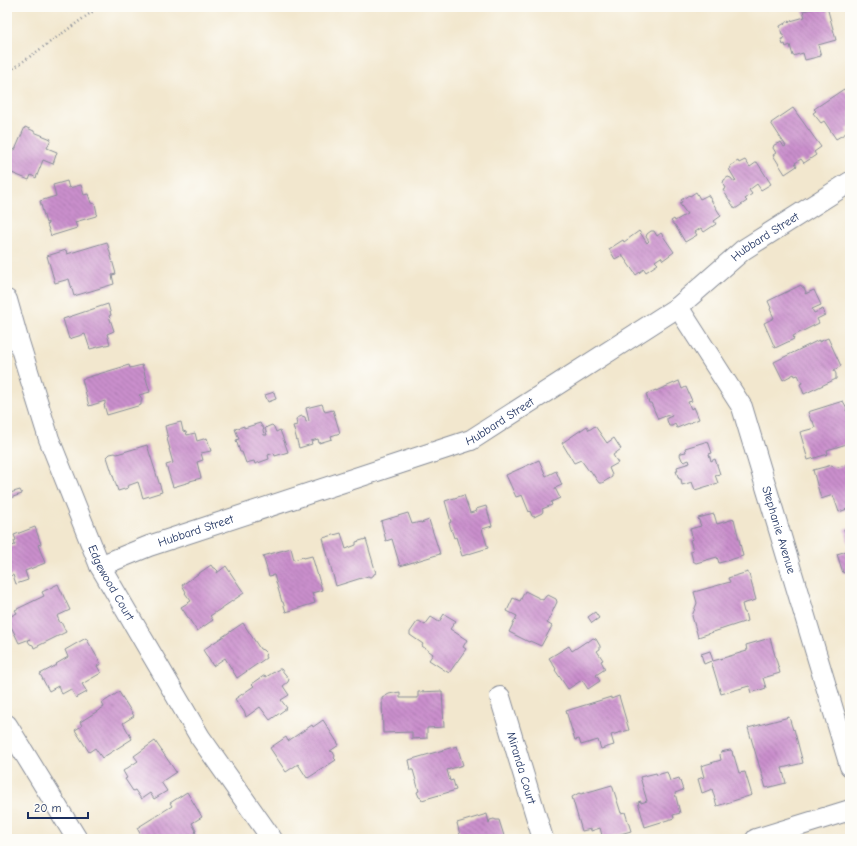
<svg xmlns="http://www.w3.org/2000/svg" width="857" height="846" viewBox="0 0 857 846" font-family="'Comic Neue',sans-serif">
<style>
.building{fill:url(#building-back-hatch)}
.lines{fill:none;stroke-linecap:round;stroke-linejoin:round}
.minor-casing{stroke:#868b96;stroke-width:22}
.path{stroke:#868b96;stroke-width:2.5;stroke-dasharray:1 3;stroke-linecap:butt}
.minor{stroke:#fff;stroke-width:20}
.labels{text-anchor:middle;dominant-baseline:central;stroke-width:3;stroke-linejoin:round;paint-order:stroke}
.street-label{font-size:12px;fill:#1b2f5e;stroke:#fdfcf7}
</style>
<defs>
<pattern id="building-back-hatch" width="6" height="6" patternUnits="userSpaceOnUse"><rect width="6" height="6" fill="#ca8fcc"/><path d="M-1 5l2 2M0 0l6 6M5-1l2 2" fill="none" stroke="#a375a9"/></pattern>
</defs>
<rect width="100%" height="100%" fill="#fdfcf7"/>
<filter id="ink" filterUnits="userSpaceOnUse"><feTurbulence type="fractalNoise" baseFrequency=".025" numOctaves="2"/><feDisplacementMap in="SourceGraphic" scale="8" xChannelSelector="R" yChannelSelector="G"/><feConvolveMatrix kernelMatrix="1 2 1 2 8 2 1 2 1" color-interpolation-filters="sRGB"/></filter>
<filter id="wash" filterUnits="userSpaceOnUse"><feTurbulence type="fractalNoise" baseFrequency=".012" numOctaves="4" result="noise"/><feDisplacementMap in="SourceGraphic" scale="16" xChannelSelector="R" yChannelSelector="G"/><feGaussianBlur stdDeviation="0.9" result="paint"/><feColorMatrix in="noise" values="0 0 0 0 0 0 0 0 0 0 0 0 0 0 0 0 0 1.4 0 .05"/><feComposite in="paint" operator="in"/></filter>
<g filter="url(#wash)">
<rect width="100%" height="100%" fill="#f2e7ce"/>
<g id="blocks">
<g class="building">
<path d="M820,7H827L836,40L818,45L821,56L805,60L803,53L793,56L790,45L786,47L785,44L783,45L781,39H784L783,35H782L780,26L787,22L805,17L803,11Z"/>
<path d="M844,89L849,96L850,95V126L846,129L848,132L836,139L824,121L821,123L813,113L816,111L814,109Z"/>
<path d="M793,108L821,147L814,152L816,155L804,163L801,159L795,163L797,166L785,174L773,155L776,153L773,148L774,145L781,142L784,147L786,146L771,123Z"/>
<path d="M25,127L34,131V132L51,139L47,148L57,152L53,164L43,160L36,178L31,175L29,180L7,171V152L9,148L15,150Z"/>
<path d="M745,160L750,167L757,162L771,184L761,190L757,184L749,190L752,194L745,199L747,201L735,209L723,190L726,188L723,183L724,180L728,177L731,178L734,182L736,181L729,169L731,168L730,166L738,161L739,163Z"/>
<path d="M67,181L69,188L81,185L84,195L88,194L91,203L95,204L97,213L96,216L75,222L77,228L51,236L47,224H48V222L46,223L40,201L56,196L53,185Z"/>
<path d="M696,192L700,199L708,195L721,216L714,221L716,224L704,232L701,228L695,232L697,235L685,242L675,225H674L671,221L674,219L675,221L687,214L679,203L682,202L681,200L689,195L690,196Z"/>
<path d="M639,231L647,243L649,241L646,237L647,234L651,231H654L657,236L661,233L674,252L663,260L661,257L655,261L658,264L646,272L644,269L636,275L622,255L615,259L609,249L623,240L624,242Z"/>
<path d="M107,242L116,274L112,275L114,284L74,296L69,279L55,283L47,256L66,250L67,254Z"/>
<path d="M801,285L802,287L804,288L806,292L805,294L814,290L821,305L812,309L814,313L823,309L825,315L817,319L819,323L793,336L794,339L775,348L764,323L774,318L770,309L771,308L768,301Z"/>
<path d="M108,304L111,315L109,316L114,331L107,334L110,344L90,349L85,334L69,339L63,319Z"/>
<path d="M828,338L841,366L834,370L836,374V379L804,394L800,384L802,383L798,375L795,376L794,374L783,380L774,362L819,340V342Z"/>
<path d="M129,365L130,368L142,365L150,392L139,395L141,397L142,400L141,402V405L107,415L104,405L105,404V401L89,406L82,379Z"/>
<path d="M679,381L682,389L686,387L692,401L688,402L691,409L694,407L699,419L677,428L675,424L672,426H669L667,420V418L672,416L671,414L658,419L651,403H649L646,394L656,390V391Z"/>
<path d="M274,392L276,399L268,402L265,395Z"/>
<path d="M843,401L847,408L846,411L850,409V443L827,450L828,454L808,460L800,432L815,428L813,421H811L808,412Z"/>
<path d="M322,404L325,412L333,410L340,433L331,436L332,439L319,443L318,439L311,441L312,444L299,448L293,426L297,425L296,420L297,418L302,416L305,417L306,422L309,421L306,408Z"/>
<path d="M181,422L183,431L186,432L187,435L195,433L197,441L207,438L211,451L201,453L203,460L197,462L201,478L190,481V482L173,487L166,465L173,463L169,449H170L167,439H168L165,426Z"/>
<path d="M260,423L262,427H263L264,429L263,430L264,435H267L265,429L267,427L272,425L274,427L276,432L280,430L288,452L275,456L274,453L268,455L269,459L255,464L254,461L246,463L242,452H240L236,440L239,439L235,429L244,426V428Z"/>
<path d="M587,426L589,430L595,426L607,443L614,438L621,449L613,455L618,463L609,468L612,475V477L602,483H599L590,470L589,471L581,460L574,463L562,443Z"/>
<path d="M708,441L712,453L709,454L711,461L715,459L720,474L715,475L718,483L695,490L692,482L682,485L681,479H679L676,471H678L677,467L690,463L689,460L684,462L682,460L680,455L681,453L686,452L685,448Z"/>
<path d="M147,445L162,492L143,498L138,482L127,486L128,488L118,491L107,457L110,454L115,453L117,454Z"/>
<path d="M539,460L546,476L556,471L562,485L555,488L560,498L551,502L552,505L542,509L543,511L542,513L534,517L532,516L530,511L529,512L522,495L516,497L506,475Z"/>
<path d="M850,464V508L839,512L833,495L821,499L813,470L832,465L834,468Z"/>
<path d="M7,483L10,493L20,490L22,494L7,499Z"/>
<path d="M464,495L470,513L477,511L476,509L486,506L492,526L482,529L488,548L462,556L456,537L454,538L449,523L451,522L445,501Z"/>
<path d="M408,513L412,524L421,522V523L429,520L440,554L400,566L392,539L386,541L381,521Z"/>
<path d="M714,514L717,524L734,519L743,556L719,563L717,557L696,563L693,561L691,553V551L693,550L690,540L693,539L690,529L701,526L698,518Z"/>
<path d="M35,527L41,544L38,545L45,563L25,571L28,580L16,584L13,575L7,577V548L15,545L14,541L16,540L14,535Z"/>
<path d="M850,527V543H848L846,532H845L844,529Z"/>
<path d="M341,533L346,549L356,545V542L366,539L376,573L374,574L373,576L370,577L368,576L336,586L323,538Z"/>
<path d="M291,548L294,560L303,557L304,558L312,556L322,590L312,593L315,603L286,612L283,602H282L274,575L269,576L263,556Z"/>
<path d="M850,550V571L843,573L837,554Z"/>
<path d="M211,565L213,568H215L218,571L217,573L226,566L244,593L210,616L213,620L197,631L181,607L191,601L185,593L186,592L182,585Z"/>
<path d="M748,572V574H749L756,600L742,604L744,612H745L747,621L698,637L692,616L697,603L694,592L730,582L728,578Z"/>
<path d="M58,584L70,610L57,616L60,623L61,622L66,632L34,648L33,645L30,644L28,641L30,639L19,643L7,618L17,613L15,610L44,596L42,592Z"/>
<path d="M847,584H850V593Z"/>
<path d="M525,591L543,600L546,596L548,595L556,599L557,602L547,623L552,626L541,646L530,641L529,642L509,632L517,616L507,611L513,598L520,601Z"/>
<path d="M595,612L599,618L592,623L588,617Z"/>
<path d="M444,614L456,621L450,629L467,640L463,647L466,649L449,673L429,660L433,654L422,646L423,644L410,635V632L417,622L419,621L425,625L431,617L439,622Z"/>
<path d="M243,623L260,649L263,650L266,653L265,656L266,658L237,678L225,658L213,666L203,650Z"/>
<path d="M86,638L101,664L97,666L101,673L82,684L87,692L76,698L71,689L62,694L58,686L49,691L40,674L57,665L56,664L68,657L65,650Z"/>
<path d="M593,638L596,639L600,646V649L597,651L603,660L601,661L605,669L596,675L600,681L588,689L582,680L568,689L555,670L556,669L549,658L569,646L572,651L587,641L588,642Z"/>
<path d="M770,638L780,673L763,678L766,688L751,693L749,686L721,694L711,661L704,664L701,654L710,651L713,661L747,651L746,645Z"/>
<path d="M279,669H281L289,679L288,682L283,686L289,695L281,700L287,708L270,720L260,707L246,717L245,713L235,699L254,686L252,684L265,675L266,677Z"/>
<path d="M442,691L444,727L427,728V738L412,739V732L383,733L382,698L389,694L394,693L400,692V698H418V692Z"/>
<path d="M119,692L134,716L123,723L132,739L102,758L95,748L89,752L75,730L82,726L80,722L104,707L102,703Z"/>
<path d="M619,696L629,730L611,735L614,745L601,749L598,740L581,745L579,739L575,740L566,711L611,697V699Z"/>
<path d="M789,717L793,730L794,729L803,763L782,768L786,783L766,788L748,728Z"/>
<path d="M323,720L339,745L330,751L333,752L335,756L334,758L336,760L308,778V777L307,778L298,764L286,772L270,748L286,737L288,741L312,725L313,727Z"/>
<path d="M155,741L176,772L161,782L167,791L154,799L150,793L141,799L135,790L133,791L125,779L127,778L123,771L138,761L134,756Z"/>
<path d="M457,746L463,765L447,770L450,781L453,780L456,790L422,800L421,798L419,797L417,792L419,791L413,770H411L409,760Z"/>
<path d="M730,750L732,751L733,756H734L739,773L745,772L752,795L717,806L712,789L702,793L698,779L704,777L701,766L721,760L720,755L721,752Z"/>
<path d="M667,772L670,781L679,778L683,790L675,793L680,813L673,815L674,818L645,827L638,802L641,801V803L647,801L640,777L656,773L657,775Z"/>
<path d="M612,785L621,813L625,812L631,831L603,839L600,828L591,831V829L582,831L572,797L579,793L581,794Z"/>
<path d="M187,792L202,817L192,823L196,831L195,832L199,839H145L143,837H142L137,828L172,806L170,803Z"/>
<path d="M487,814L489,823L490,820L494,819L496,820H499L505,839H461L457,823Z"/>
</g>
</g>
</g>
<g filter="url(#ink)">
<use href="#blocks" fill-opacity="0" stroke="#868b96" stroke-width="1"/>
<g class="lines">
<g class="minor-casing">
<g id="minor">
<path id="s1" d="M7,300L18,339L49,439L100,566L200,737L272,839"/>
<path id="s2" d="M678,307L742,407L850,766"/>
<path id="s3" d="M100,566L149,546L471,440L678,307L743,250L850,182"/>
<path id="s4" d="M500,697L543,839"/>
<path d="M7,725L77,839"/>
<path d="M756,839L850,810"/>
</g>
</g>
<path class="path" d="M7,73L99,7"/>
<use href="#minor" class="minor"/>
</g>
</g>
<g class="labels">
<g class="street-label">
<text stroke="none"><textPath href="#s3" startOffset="750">Hubbard Street</textPath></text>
<text stroke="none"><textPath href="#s3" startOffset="426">Hubbard Street</textPath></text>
<text stroke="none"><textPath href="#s2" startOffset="247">Stephanie Avenue</textPath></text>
<text stroke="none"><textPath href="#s3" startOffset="102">Hubbard Street</textPath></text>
<text stroke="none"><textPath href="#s1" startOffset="302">Edgewood Court</textPath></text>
<text stroke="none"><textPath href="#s4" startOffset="74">Miranda Court</textPath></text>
</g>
</g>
<rect width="857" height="846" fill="none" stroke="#fdfcf7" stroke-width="24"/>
<path d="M28 812v6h60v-6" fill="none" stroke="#1b2f5e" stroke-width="2"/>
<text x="34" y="812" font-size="12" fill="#1b2f5e" stroke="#fdfcf7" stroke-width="3" paint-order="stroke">20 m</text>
</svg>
